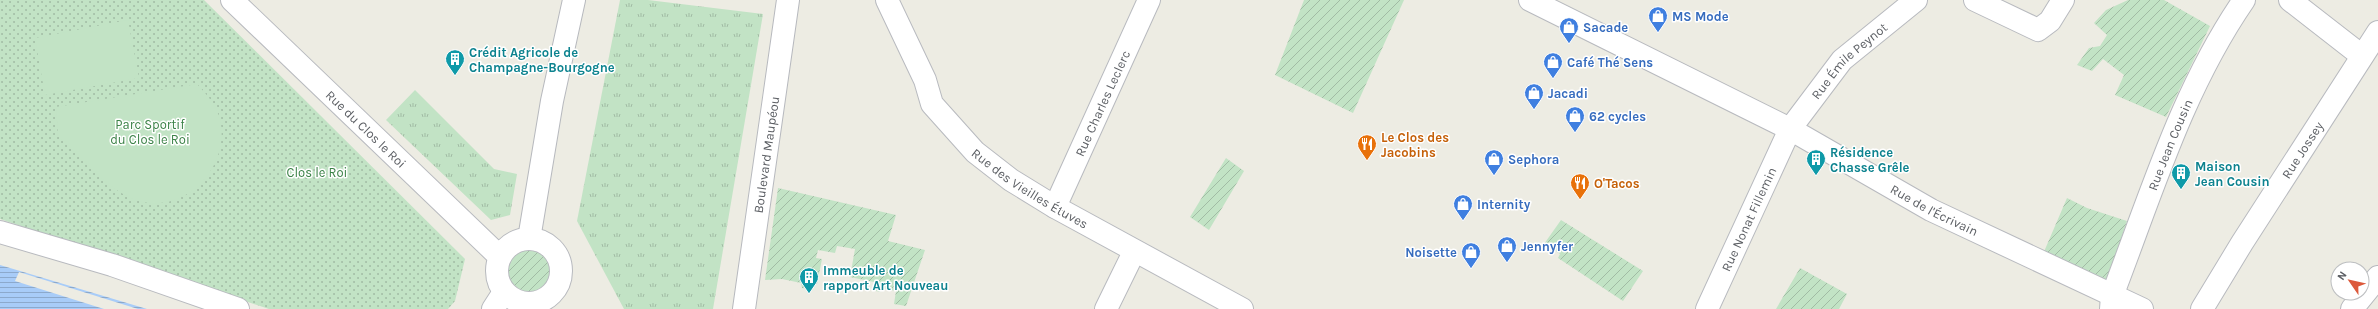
<svg xmlns="http://www.w3.org/2000/svg" width="2378" height="309" viewBox="0 0 2378 309" font-family="Karla,sans-serif">
<style>
.grass{fill:url(#grass-tufts)}
.park{fill:url(#park-dots)}
.garden{fill:url(#garden-furrows)}
.pitch{fill:#c2e3c5}
.water{fill:url(#water-rules)}
.pier{fill:#edece3}
.lines{fill:none;stroke-linecap:round;stroke-linejoin:round}
.minor-casing{stroke:#b8babf;stroke-width:24}
.secondary-casing{stroke:#b7b9be;stroke-width:24}
.minor{stroke:#fff;stroke-width:22}
.secondary{stroke:#fff;stroke-width:22}
.labels{text-anchor:middle;dominant-baseline:central;stroke-width:3;stroke-linejoin:round;paint-order:stroke}
.shop-label{font-size:13px;font-weight:bold;fill:#366cbe;stroke:#fff;text-anchor:start}
.culture-label{font-size:13px;font-weight:bold;fill:#0d838f;stroke:#fff;text-anchor:start}
.street-label{font-size:13px;fill:#5b5e63;stroke:#fff}
.park-label{font-size:13px;fill:#3b8247;stroke:#fff}
.food-label{font-size:13px;font-weight:bold;fill:#c56008;stroke:#fff;text-anchor:start}
</style>
<defs>
<pattern id="grass-tufts" width="24" height="20" patternUnits="userSpaceOnUse"><rect width="24" height="20" fill="#c2e3c5"/><path d="M3 7l-1-3M5 7V3M7 7l1-3M15 17l-1-3M17 17v-4M19 17l1-3" fill="none" stroke="#a1bba4"/></pattern>
<pattern id="park-dots" width="8" height="8" patternUnits="userSpaceOnUse"><rect width="8" height="8" fill="#c2e3c5"/><path d="M2 2h.1M6 6h.1" fill="none" stroke="#a1bba4" stroke-width="1.8" stroke-linecap="round"/></pattern>
<pattern id="garden-furrows" width="10" height="10" patternUnits="userSpaceOnUse"><rect width="10" height="10" fill="#c2e3c5"/><path d="M-1 1l2-2M0 10L10 0M9 11l2-2" fill="none" stroke="#a1bba4"/></pattern>
<pattern id="water-rules" width="6" height="5" patternUnits="userSpaceOnUse"><rect width="6" height="5" fill="#a8ccf8"/><path d="M0 2.5h6" fill="none" stroke="#8ca9cc"/></pattern>
</defs>
<rect width="100%" height="100%" fill="#edece3"/>
<g class="grass">
<path d="M620,0H648L763,14L713,309H624L577,221Z"/>
<path d="M415,90L494,169L517,174L510,215L491,220L386,120Z"/>
</g>
<path class="park" d="M0,0H204L465,259L455,301L448,309H269L0,219Z"/>
<g class="garden">
<path d="M1304,0H1404L1353,113L1275,75Z"/>
<path d="M2128,0H2164L2210,26L2166,117L2115,95L2124,75L2103,59L2092,71L2077,65L2089,48L2100,46L2107,35L2094,23L2106,10Z"/>
<path d="M1226,158L1244,171L1209,230L1190,217Z"/>
<path d="M778,188L896,215L888,241L925,250L906,306L894,304L896,291L882,288L880,292L876,291L879,283L850,277L855,249L837,246L835,253L818,250L816,258L822,259L817,284L810,282L808,289L802,288L801,283L782,279L765,280Z"/>
<path d="M2067,198L2087,208L2127,221L2106,284L2043,254Z"/>
<path d="M1561,220L1643,271L1623,301L1558,258L1560,254L1544,244Z"/>
<circle cx="529" cy="271" r="22"/>
<path d="M1800,268L1847,294L1839,309H1776Z"/>
</g>
<g class="pitch">
<path d="M128,20L139,78L45,95L35,38Z"/>
<path d="M197,84C208,96 219,108 221,125C227,168 188,211 143,202C112,196 81,157 58,136L56,107Z"/>
</g>
<path class="water" d="M0,265L147,309H0Z"/>
<path class="pier" d="M19,272L138,309H104L15,281Z"/>
<g class="lines">
<g class="minor-casing">
<g id="minor">
<path id="s1" d="M232,0L500,257"/>
<path id="s2" d="M887,0L925,80L932,104L975,152L1011,180L1055,207L1242,309"/>
<path id="s3" d="M1530,0L1790,129L1931,210L2142,309"/>
<path d="M1975,0L2038,30L2050,21L2063,0"/>
<path d="M2290,0L2362,56"/>
<path id="s4" d="M1055,207L1149,0"/>
<path d="M0,232L112,265L238,309"/>
<path d="M493,309L504,292"/>
<path d="M1106,309L1134,252"/>
<path id="s5" d="M1707,309L1790,129L1842,60L1916,0"/>
<path id="s6" d="M2111,309L2112,296C2151,195 2182,90 2244,0"/>
<path id="s7" d="M2202,309L2242,243L2378,32"/>
</g>
</g>
<g class="secondary-casing">
<g id="secondary">
<circle cx="529" cy="271" r="32"/>
<path d="M529,239L552,101L574,0"/>
<path id="s8" d="M744,309L788,0"/>
<path d="M2352,309L2378,277"/>
</g>
</g>
<use href="#minor" class="minor"/>
<use href="#secondary" class="secondary"/>
</g>
<defs>
<g id="shop-pin" transform="scale(1)"><path d="M0 17L-7.5 6A9.5 9.5 0 1 1 7.5 6Z" fill="#3f7fe0" stroke="#fff"/><path d="M-5-2.5h2.3a2.7 3.5 0 0 1 5.4 0H5L5.5 6h-11ZM-1.5-2.5h3a1.5 2.3 0 0 0-3 0Z" fill="#fff"/></g>
<g id="building-pin" transform="scale(1)"><path d="M0 17L-7.5 6A9.5 9.5 0 1 1 7.5 6Z" fill="#0f9aa8" stroke="#fff"/><path d="M-4-6H4V6H1V3H-1V6H-4ZM-2.5-4.3h1.7v1.8h-1.7ZM.8-4.3h1.7v1.8H.8ZM-2.5-1h1.7V.8h-1.7ZM.8-1h1.7V.8H.8Z" fill="#fff"/></g>
<g id="restaurant-pin" transform="scale(1)"><path d="M0 17L-7.5 6A9.5 9.5 0 1 1 7.5 6Z" fill="#e8710a" stroke="#fff"/><path d="M-5-6h1v4h1v-4h1v4h1v-4h1v5L-1.5 .5V6h-2V.5L-5-1ZM5-6V6H3V1.5H1.5Q1.5-4 5-6Z" fill="#fff"/></g>
</defs>
<g fill-rule="evenodd">
<use href="#shop-pin" x="1658" y="16"/>
<use href="#shop-pin" x="1569" y="27"/>
<use href="#building-pin" x="455" y="59"/>
<use href="#shop-pin" x="1553" y="62"/>
<use href="#shop-pin" x="1534" y="93"/>
<use href="#shop-pin" x="1575" y="116"/>
<use href="#restaurant-pin" x="1367" y="144"/>
<use href="#shop-pin" x="1494" y="159"/>
<use href="#building-pin" x="1816" y="159"/>
<use href="#building-pin" x="2181" y="173"/>
<use href="#restaurant-pin" x="1580" y="183"/>
<use href="#shop-pin" x="1463" y="204"/>
<use href="#shop-pin" x="1507" y="246"/>
<use href="#shop-pin" x="1471" y="252"/>
<use href="#building-pin" x="809" y="277"/>
</g>
<g class="labels">
<g class="shop-label">
<text x="1672" y="16">MS Mode</text>
<text x="1583" y="27">Sacade</text>
<text x="1567" y="62">Café Thé Sens</text>
<text x="1548" y="93">Jacadi</text>
<text x="1589" y="116">62 cycles</text>
<text x="1508" y="159">Sephora</text>
<text x="1477" y="204">Internity</text>
<text x="1521" y="246">Jennyfer</text>
<text x="1457" y="252" text-anchor="end">Noisette</text>
</g>
<g class="culture-label">
<text x="469" y="52">Crédit Agricole de<tspan x="469" dy="15">Champagne-Bourgogne</tspan></text>
<text x="1830" y="152">Résidence<tspan x="1830" dy="15">Chasse Grêle</tspan></text>
<text x="2195" y="166">Maison<tspan x="2195" dy="15">Jean Cousin</tspan></text>
<text x="823" y="270">Immeuble de<tspan x="823" dy="15">rapport Art Nouveau</tspan></text>
</g>
<g class="street-label">
<text stroke="none"><textPath href="#s5" startOffset="289">Rue Émile Peynot</textPath></text>
<text stroke="none"><textPath href="#s4" startOffset="114">Rue Charles Leclerc</textPath></text>
<text stroke="none"><textPath href="#s1" startOffset="186">Rue du Clos le Roi</textPath></text>
<text stroke="none"><textPath href="#s6" startOffset="175">Rue Jean Cousin</textPath></text>
<text stroke="none"><textPath href="#s7" startOffset="188">Rue Jossey</textPath></text>
<text stroke="none"><textPath href="#s8" startOffset="156">Boulevard Maupéou</textPath></text>
<text stroke="none"><textPath href="#s2" startOffset="244">Rue des Vieilles Étuves</textPath></text>
<text stroke="none"><textPath href="#s3" startOffset="456">Rue de l'Écrivain</textPath></text>
<text stroke="none"><textPath href="#s5" startOffset="99">Rue Nonat Fillemin</textPath></text>
</g>
<g class="park-label">
<text x="150" y="124">Parc Sportif<tspan x="150" dy="15">du Clos le Roi</tspan></text>
<text x="317" y="172">Clos le Roi</text>
</g>
<g class="food-label">
<text x="1381" y="137">Le Clos des<tspan x="1381" dy="15">Jacobins</tspan></text>
<text x="1594" y="183">O'Tacos</text>
</g>
</g>
<g transform="translate(2350 281) rotate(304)"><circle r="19" fill="#ffffff" stroke="#bdbfc1"/>
<path d="M0-3L7 15L0 10L-7 15Z" fill="#dc593b"/>
<text y="-6" font-size="11" font-weight="bold" text-anchor="middle" fill="#5b5e63">N</text>
</g>
</svg>
